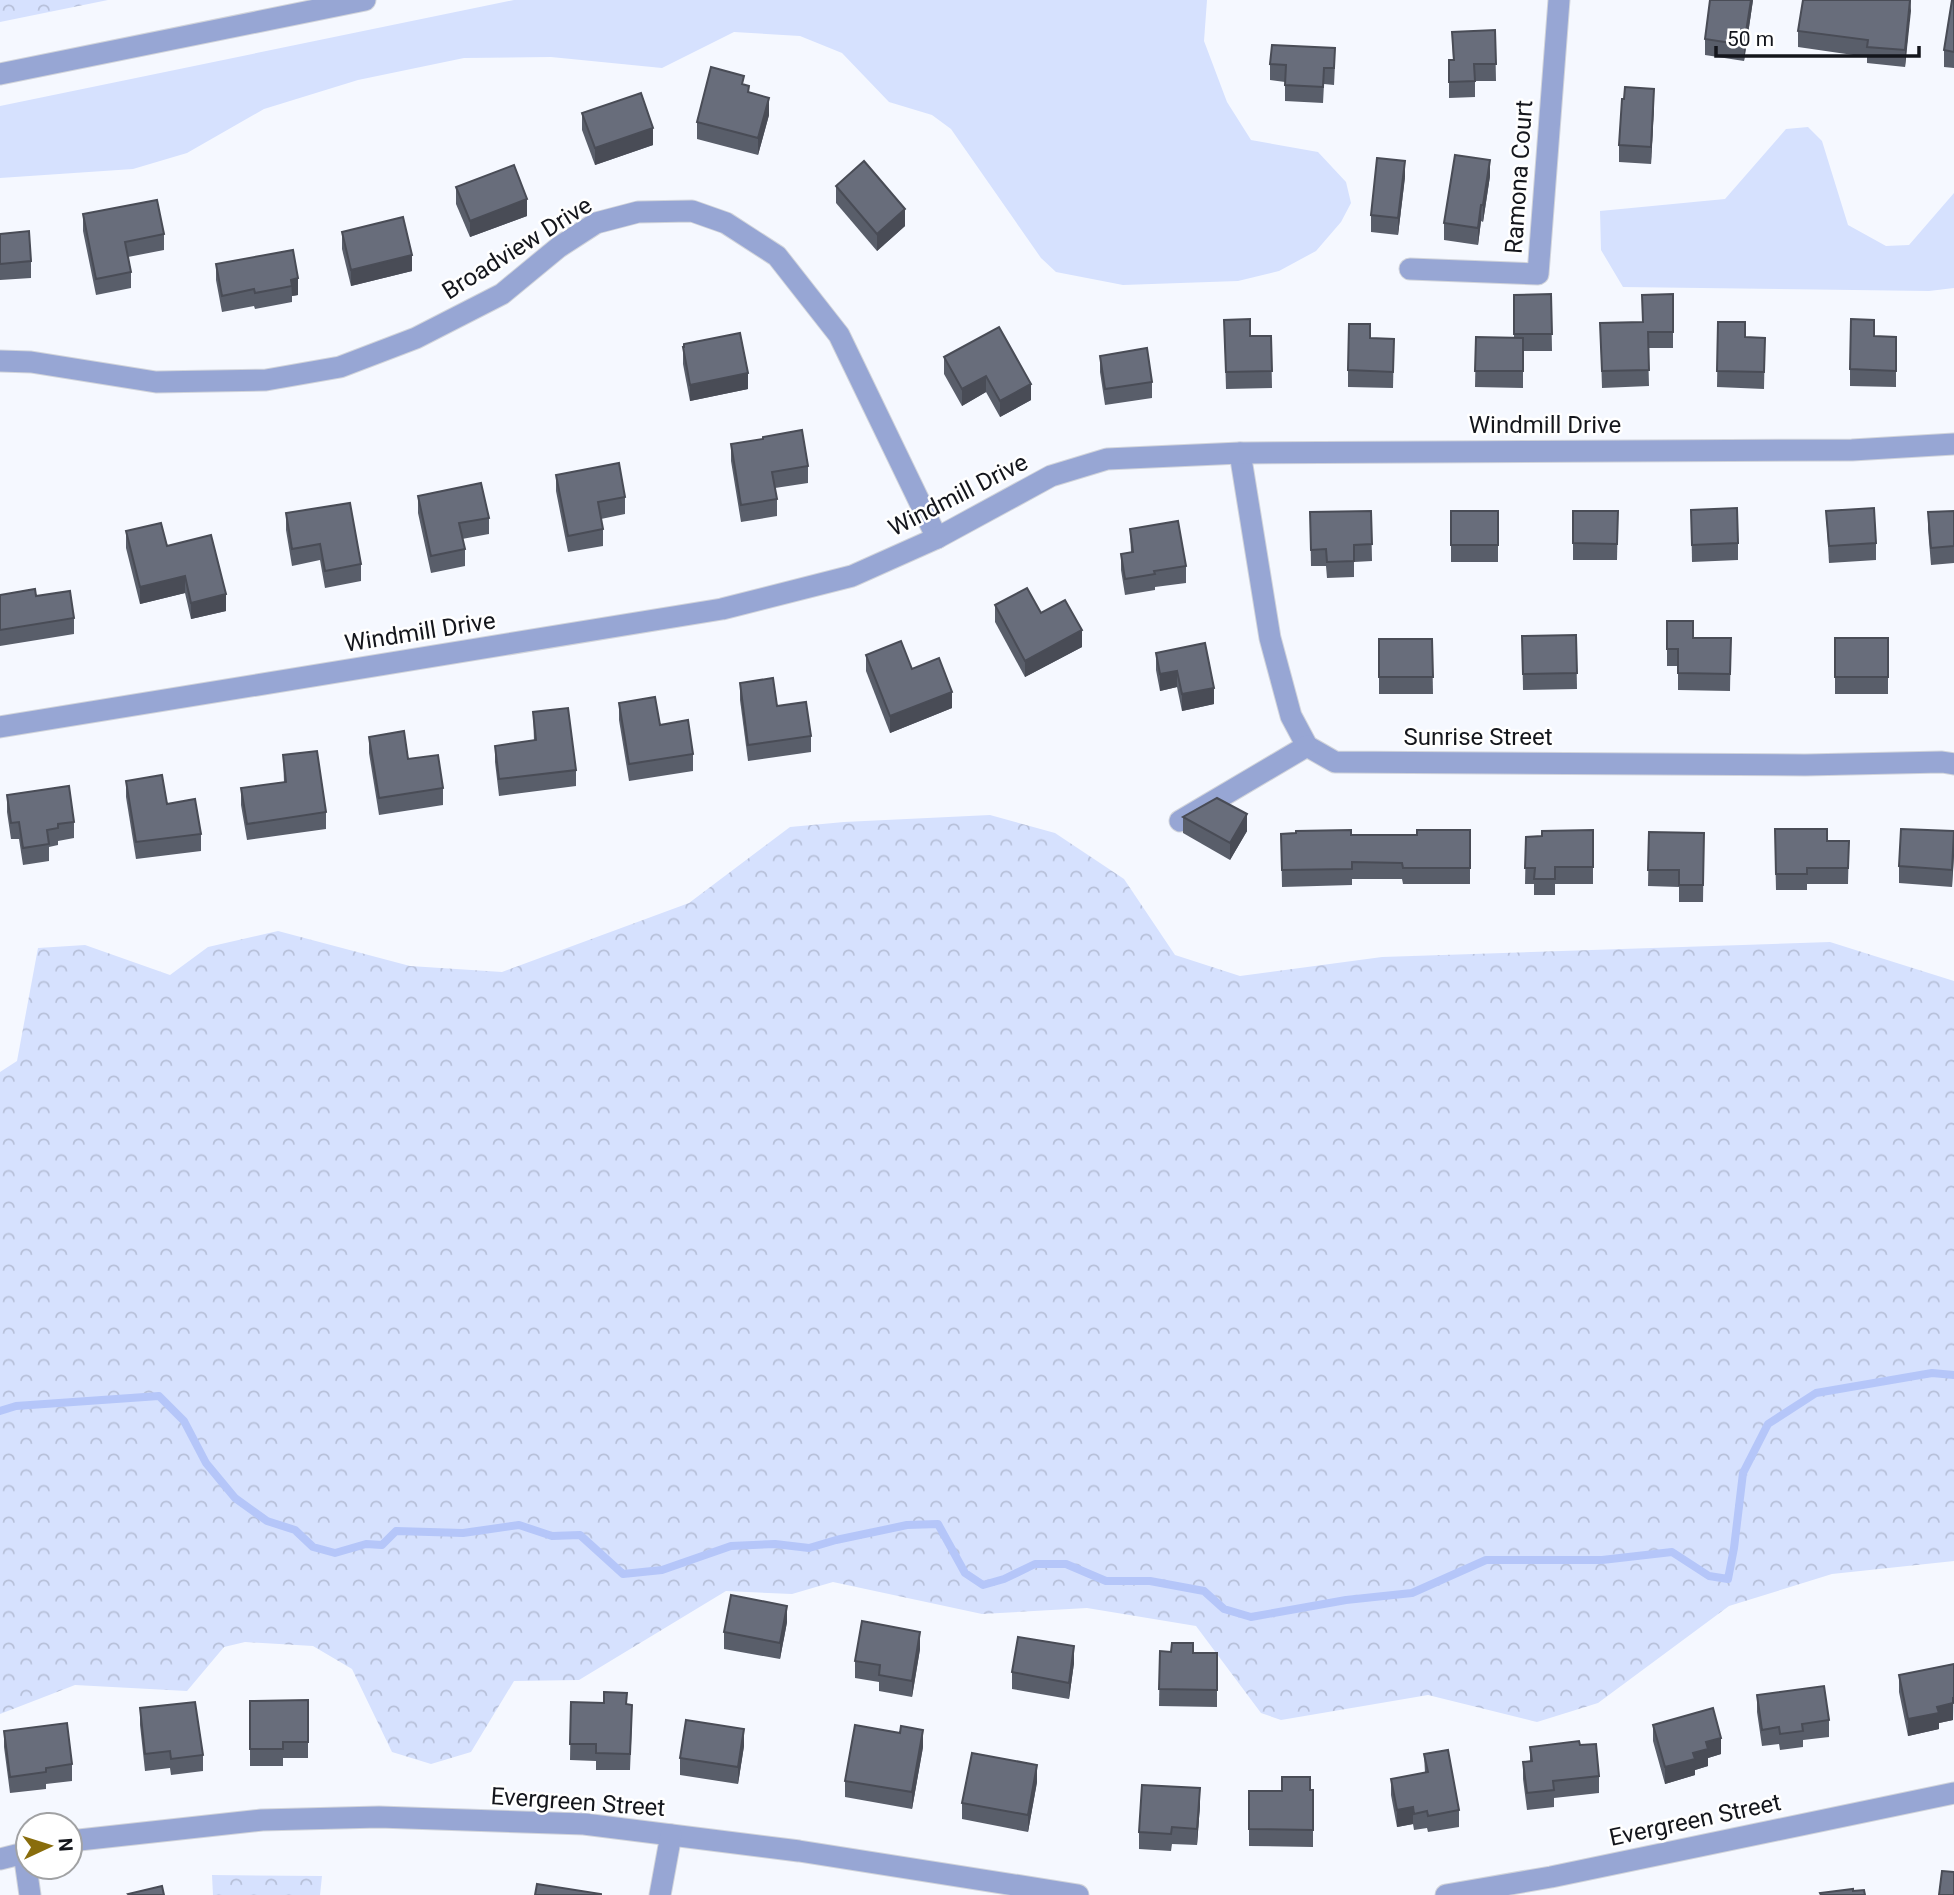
<svg xmlns="http://www.w3.org/2000/svg" width="1954" height="1895" viewBox="0 0 1954 1895" font-family="Roboto,sans-serif">
<style>
.forest{fill:url(#forest-crowns)}
.park{fill:#d6e1fe}
.lines{fill:none;stroke-linecap:round;stroke-linejoin:round}
.stream{stroke:#b5c6f9;stroke-width:8}
.minor-casing{stroke:#d1d4db;stroke-width:23}
.tertiary-casing{stroke:#d1d4db;stroke-width:23}
.minor{stroke:#97a6d4;stroke-width:21}
.tertiary{stroke:#97a6d4;stroke-width:21}
.wall{fill:#595e6a}
.shaded-wall{fill:#494c56}
.building{fill:#686d7b;stroke:#494c56;stroke-width:2}
.labels{text-anchor:middle;dominant-baseline:central;stroke-width:5;stroke-linejoin:round;paint-order:stroke}
.street-label{font-size:24px;fill:#14161c;stroke:#fff}
</style>
<defs>
<pattern id="forest-crowns" width="20" height="18" patternUnits="userSpaceOnUse" patternTransform="scale(1.75)"><rect width="20" height="18" fill="#d6e1fe"/><path d="M2 6a3 3 0 1 1 6 0M12 15a3 3 0 1 1 6 0" fill="none" stroke="#b7c0d9"/></pattern>
</defs>
<rect width="100%" height="100%" fill="#f5f8ff"/>
<g class="forest">
<path d="M0,0H108L0,22Z"/>
<path d="M990,815L1055,833L1124,879L1175,955L1240,976L1382,957L1830,942L1954,981V1561L1832,1574L1729,1606L1598,1703L1537,1722L1428,1695L1281,1720L1261,1713L1196,1626L1087,1608L982,1614L833,1582L792,1594L726,1591L579,1680L514,1681L471,1752L431,1764L392,1752L352,1669L313,1646L245,1642L224,1647L187,1691L75,1685L0,1714V1072L17,1061L38,948L85,945L170,975L208,947L278,931L410,966L502,972L689,903L790,827L844,822Z"/>
<path d="M212,1875L322,1876L320,1895H213Z"/>
</g>
<g class="park">
<path d="M514,0H1207L1204,41L1227,102L1251,140L1318,152L1346,182L1351,203L1341,222L1316,251L1279,271L1238,281L1123,285L1056,272L1041,258L951,129L932,115L889,102L842,53L800,36L734,32L662,68L551,57L464,58L358,80L264,109L187,153L133,169L0,178V106Z"/>
<path d="M1808,127L1822,141L1848,225L1886,246L1909,245L1954,193V288L1929,291L1623,287L1601,250L1600,211L1725,199L1786,129Z"/>
</g>
<g class="lines">
<path class="stream" d="M0,1411L16,1406L159,1396L184,1421L206,1463L235,1498L267,1521L295,1530L313,1547L335,1553L366,1544L382,1545L396,1531L463,1533L519,1525L552,1536L580,1535L623,1574L662,1570L731,1546L775,1544L809,1548L836,1540L907,1525L938,1524L965,1573L983,1585L1004,1579L1035,1564H1066L1106,1581H1150L1204,1591L1224,1609L1251,1617L1346,1600L1412,1593L1486,1560H1602L1672,1552L1709,1576L1728,1579L1734,1548L1743,1473L1768,1424L1816,1393L1932,1373L1954,1375"/>
<g class="minor-casing">
<g id="minor">
<path d="M1410,269L1538,274L1559,0"/>
<path d="M0,361L31,362L156,382L266,380L340,367L416,338L502,294L559,247L596,223L638,212L692,211L726,223L777,256L839,335L937,538"/>
<path d="M1240,453L1270,638L1291,716L1307,746L1335,762L1805,765L1942,762L1954,764"/>
<path d="M0,727L722,609L852,576L937,538L1051,476L1107,459L1240,453L1852,450L1954,444"/>
<path d="M1180,821L1307,746"/>
<path d="M70,1841L262,1820L379,1817L584,1824L799,1851L1078,1895"/>
<path d="M24,1853L30,1895"/>
<path d="M0,1859L28,1852"/>
<path d="M660,1895L671,1835"/>
<path d="M1446,1895L1551,1877L1954,1793"/>
</g>
</g>
<g class="tertiary-casing">
<path id="tertiary" d="M0,74L365,0"/>
</g>
<use href="#minor" class="minor"/>
<use href="#tertiary" class="tertiary"/>
</g>
<g class="wall">
<path d="M1753,0L1744,61L1705,55V39Z"/>
<path d="M1911,0L1905,67L1867,63V57L1798,47V31Z"/>
<path d="M1954,0V68L1944,67V50Z"/>
<path d="M1495,30L1496,81H1475V97L1449,98V60H1453L1452,32Z"/>
<path d="M1270,64H1335L1334,85L1324,84L1323,103L1285,101V82L1270,80Z"/>
<path d="M744,84L749,93L769,115L758,155L697,139V122Z"/>
<path d="M1624,99L1654,105L1651,164L1619,162V145Z"/>
<path d="M582,113L653,145L595,165L582,130Z"/>
<path d="M1490,176L1483,222L1481,221L1478,245L1444,240V223Z"/>
<path d="M1405,177L1398,235L1371,232V215Z"/>
<path d="M836,186L905,226L877,251L836,203Z"/>
<path d="M456,187L527,216L470,237L456,204Z"/>
<path d="M83,214L164,234V250L128,257L131,272V288L96,295L83,231Z"/>
<path d="M342,232L412,271L351,286L342,249Z"/>
<path d="M0,234L31,261V278L0,280Z"/>
<path d="M293,250L298,295L292,296V302L255,309L254,306L222,312L216,280V264Z"/>
<path d="M1551,294L1552,351H1523V388L1475,387L1476,337L1514,338V295Z"/>
<path d="M1673,294V348H1648L1649,386L1602,388L1600,323L1642,322Z"/>
<path d="M1224,320L1250,336H1271L1272,388L1226,389Z"/>
<path d="M1718,322L1745,337L1765,338L1764,389L1717,387Z"/>
<path d="M999,327L1031,400L1000,417L986,392L962,406L944,374V357Z"/>
<path d="M1874,336L1896,337V387L1850,386V369Z"/>
<path d="M1370,338L1394,339L1393,388L1348,387V370Z"/>
<path d="M683,347H684L748,389L690,401L683,364Z"/>
<path d="M1100,356L1152,382V398L1105,405L1100,372Z"/>
<path d="M731,444L808,466V483L775,488L777,499V516L741,522L731,461Z"/>
<path d="M556,475L625,497V514L601,519L603,529V546L568,552L556,491Z"/>
<path d="M418,496L489,518V534L462,539L465,549V566L431,573L418,513Z"/>
<path d="M1691,510L1738,543V560L1692,562Z"/>
<path d="M1371,511L1372,561L1354,562V577L1327,578L1326,566H1311L1310,512Z"/>
<rect x="1451" y="511" width="47" height="51"/>
<path d="M1573,511H1618L1617,560H1573Z"/>
<path d="M1826,511L1876,543V560L1829,563Z"/>
<path d="M1954,511V563L1931,565L1928,529V512Z"/>
<path d="M286,513L361,564V581L325,588L320,560L292,566L286,530Z"/>
<path d="M1130,529L1186,566V583L1155,587V590L1125,595L1121,570V554L1131,552Z"/>
<path d="M126,531L167,546L226,611L191,619L185,593L140,604L126,548Z"/>
<path d="M0,595L74,618V634L0,646Z"/>
<path d="M995,605L1041,613L1082,647L1025,677L995,622Z"/>
<path d="M1667,621L1693,638H1731L1730,691L1678,690V666H1667Z"/>
<path d="M1576,635L1577,689L1523,690L1522,636Z"/>
<rect x="1835" y="638" width="53" height="56"/>
<path d="M1379,639H1432L1433,694H1379Z"/>
<path d="M1156,653L1214,704L1182,711L1177,687L1160,691L1156,670Z"/>
<path d="M866,655L912,669L952,708L890,733L866,671Z"/>
<path d="M740,683L777,706L811,736V752L748,761L740,700Z"/>
<path d="M619,703L693,754V771L629,781L619,720Z"/>
<path d="M533,712L576,770V786L499,796L495,762V746L534,741Z"/>
<path d="M369,737L443,788V805L379,815L369,753Z"/>
<path d="M283,755L326,812V829L247,840L241,805V788L284,782Z"/>
<path d="M126,781L167,804L201,834V851L136,859L126,797Z"/>
<path d="M7,795L74,822V838L58,841V845L49,847V861L23,865L19,839H11L7,812Z"/>
<path d="M1183,817L1247,831L1230,860L1183,833Z"/>
<path d="M1470,830V884H1403L1402,879H1352V885L1282,887L1281,834L1417,835Z"/>
<path d="M1593,830V884H1555V895H1534V884H1525L1526,837L1542,836Z"/>
<path d="M1954,831L1952,887L1899,883V866Z"/>
<path d="M1649,832L1704,833L1703,902H1679V887L1648,886Z"/>
<path d="M1827,841H1849L1848,884H1807V890H1776L1775,846Z"/>
<path d="M787,1622L780,1659L724,1649V1632Z"/>
<path d="M920,1649L912,1697L879,1691V1682L855,1678V1661Z"/>
<path d="M1160,1651L1217,1653V1707L1159,1706Z"/>
<path d="M1074,1663L1069,1699L1012,1689V1672Z"/>
<path d="M1954,1664L1953,1720L1939,1723V1729L1908,1736L1899,1692V1675Z"/>
<path d="M1757,1695L1829,1720V1737L1803,1740V1747L1780,1750L1779,1744L1762,1746L1757,1712Z"/>
<path d="M308,1700V1758H283V1766H250V1701Z"/>
<path d="M571,1702L627,1704L632,1721L630,1770H596V1761L570,1760Z"/>
<path d="M140,1708L203,1755V1771L171,1775L170,1768L145,1771L140,1725Z"/>
<path d="M1653,1725L1721,1754L1708,1758V1766L1695,1770V1775L1665,1784L1653,1741Z"/>
<path d="M4,1731L72,1764V1781L46,1784V1789L10,1793L4,1747Z"/>
<path d="M1580,1745L1599,1776V1793L1554,1798V1807L1527,1810L1523,1779V1762L1530,1761V1747Z"/>
<path d="M744,1746L738,1784L680,1775V1758Z"/>
<path d="M923,1747L912,1809L845,1797V1781Z"/>
<path d="M1424,1754L1459,1810V1827L1428,1832L1427,1828L1414,1830L1413,1824L1397,1827L1391,1795V1779L1425,1773Z"/>
<path d="M1037,1782L1028,1832L962,1819V1803Z"/>
<path d="M1313,1790V1847L1249,1846V1791Z"/>
<path d="M1200,1805L1197,1845L1172,1844L1171,1851L1139,1849V1832Z"/>
</g>
<g class="shaded-wall">
<path d="M1751,0H1753L1744,61V45Z"/>
<path d="M1910,0L1911,11L1905,67V50Z"/>
<path d="M1654,89V105L1651,164V147Z"/>
<path d="M769,98V115L758,155V138Z"/>
<path d="M653,128V145L595,165V148Z"/>
<path d="M1490,160V176L1483,222V205Z"/>
<path d="M1405,161V177L1398,235V218Z"/>
<path d="M527,199V216L470,237V221Z"/>
<path d="M1481,205V221L1478,245V228Z"/>
<path d="M905,209V226L877,251V234Z"/>
<path d="M412,255V271L351,286V270Z"/>
<path d="M298,278V295L292,296L291,280Z"/>
<path d="M748,373V389L690,401V385Z"/>
<path d="M986,376V392L962,406V389Z"/>
<path d="M1031,384V400L1000,417V401Z"/>
<path d="M185,576V593L140,604V587Z"/>
<path d="M226,594V611L191,619V603Z"/>
<path d="M1082,630V647L1025,677V661Z"/>
<path d="M1177,671V687L1160,691V674Z"/>
<path d="M1214,688V704L1182,711V694Z"/>
<path d="M952,692V708L890,733V716Z"/>
<path d="M1247,814V831L1230,860V843Z"/>
<path d="M1954,839V856L1952,887V870Z"/>
<path d="M787,1606V1622L780,1659V1643Z"/>
<path d="M920,1632V1649L912,1697V1681Z"/>
<path d="M1074,1646V1663L1069,1699V1683Z"/>
<path d="M1953,1703V1720L1939,1723V1729L1908,1736V1719L1937,1707Z"/>
<path d="M744,1729V1746L738,1784V1767Z"/>
<path d="M923,1730V1747L912,1809V1792Z"/>
<path d="M1721,1738V1754L1708,1758V1766L1695,1770V1775L1665,1784V1767L1693,1753L1706,1742Z"/>
<path d="M1037,1765V1782L1028,1832V1815Z"/>
<path d="M1200,1788V1805L1197,1845V1829Z"/>
<path d="M1413,1807V1824L1397,1827V1810Z"/>
</g>
<g class="building">
<path d="M1710,0H1751L1744,45L1705,39Z"/>
<path d="M1803,0H1910L1905,50L1867,47L1868,40L1798,31Z"/>
<path d="M1952,0H1954V52L1944,50Z"/>
<path d="M1495,30L1496,64H1474L1475,81L1449,82V60H1454L1452,32Z"/>
<path d="M1272,45L1335,48L1334,68H1324L1323,87L1285,85L1286,65L1270,64Z"/>
<path d="M711,67L744,76L742,84L749,86L748,92L769,98L758,138L697,122Z"/>
<path d="M1625,87L1654,89L1651,147L1619,145L1622,99H1624Z"/>
<path d="M641,93L653,128L595,148L582,113Z"/>
<path d="M1455,155L1490,160L1483,205H1481L1478,228L1444,223Z"/>
<path d="M1377,158L1405,161L1398,218L1371,215Z"/>
<path d="M864,161L905,209L877,234L836,186Z"/>
<path d="M514,165L527,199L470,221L456,187Z"/>
<path d="M157,200L164,234L125,242L131,272L96,279L83,214Z"/>
<path d="M403,217L412,255L351,270L342,232Z"/>
<path d="M29,231L31,261L0,264V234Z"/>
<path d="M293,250L298,278L291,280L292,286L255,293L254,289L222,296L216,264Z"/>
<path d="M1551,294L1552,334H1514V295Z"/>
<path d="M1673,294V332H1648L1649,370L1602,371L1600,323L1643,322L1642,295Z"/>
<path d="M1250,319V336H1271L1272,371L1226,372L1224,320Z"/>
<path d="M1851,319L1874,320V336L1896,337V371L1850,369Z"/>
<path d="M1718,322H1745V337L1765,338L1764,372L1717,371Z"/>
<path d="M1349,324H1370V338L1394,339L1393,372L1348,370Z"/>
<path d="M999,327L1031,384L1000,401L986,376L962,389L944,357Z"/>
<path d="M740,333L748,373L690,385L683,347H684V344Z"/>
<path d="M1476,337L1523,338V371H1475Z"/>
<path d="M1147,348L1152,382L1105,389L1100,356Z"/>
<path d="M802,430L808,466L772,472L777,499L741,505L731,444L763,439V437Z"/>
<path d="M619,463L625,497L598,502L603,529L568,536L556,475Z"/>
<path d="M481,483L489,518L459,523L465,549L431,556L418,496Z"/>
<path d="M350,503L361,564L325,571L320,544L292,549L286,513Z"/>
<path d="M1737,508L1738,543L1692,545L1691,510Z"/>
<path d="M1874,508L1876,543L1829,546L1826,511Z"/>
<path d="M1371,511L1372,544L1354,545V561L1327,562L1326,549L1311,550L1310,512Z"/>
<rect x="1451" y="511" width="47" height="34"/>
<path d="M1573,511H1618L1617,544L1573,543Z"/>
<path d="M1954,511V546L1931,548L1928,512Z"/>
<path d="M1178,521L1186,566L1154,571L1155,574L1125,579L1121,554L1133,552L1130,529Z"/>
<path d="M161,523L167,546L211,535L226,594L191,603L185,576L140,587L126,531Z"/>
<path d="M1027,588L1041,613L1065,600L1082,630L1025,661L995,605Z"/>
<path d="M35,589L36,596L70,591L74,618L0,630V595Z"/>
<path d="M1667,621H1693V638H1731L1730,674L1678,673V649H1667Z"/>
<path d="M1576,635L1577,673L1523,674L1522,636Z"/>
<rect x="1835" y="638" width="53" height="39"/>
<path d="M1379,639H1432L1433,677H1379Z"/>
<path d="M901,641L912,669L939,658L952,692L890,716L866,655Z"/>
<path d="M1205,643L1214,688L1182,694L1177,671L1160,674L1156,653Z"/>
<path d="M773,678L777,706L806,702L811,736L748,745L740,683Z"/>
<path d="M655,697L660,725L688,720L693,754L629,764L619,703Z"/>
<path d="M568,708L576,770L499,779L495,746L536,740L533,712Z"/>
<path d="M404,731L408,759L438,755L443,788L379,798L369,737Z"/>
<path d="M317,751L326,812L247,824L241,788L286,782L283,755Z"/>
<path d="M162,775L167,804L195,799L201,834L136,842L126,781Z"/>
<path d="M69,786L74,822L58,824V828L47,830L49,844L23,848L19,822L11,823L7,795Z"/>
<path d="M1217,798L1247,814L1230,843L1183,817Z"/>
<path d="M1775,829H1827V841H1849L1848,868H1807V874H1776Z"/>
<path d="M1901,829L1954,831L1952,870L1899,866Z"/>
<path d="M1351,830V835H1417V830H1470V868H1403L1402,863L1352,862V869L1282,870L1281,834L1296,833V831Z"/>
<path d="M1593,830V867H1555V879H1534L1535,868H1525L1526,837L1542,836V831Z"/>
<path d="M1649,832L1704,833L1703,885H1679V870H1648Z"/>
<path d="M731,1595L787,1606L780,1643L724,1632Z"/>
<path d="M862,1621L920,1632L912,1681L879,1675L880,1665L855,1661Z"/>
<path d="M1018,1637L1074,1646L1069,1683L1012,1672Z"/>
<path d="M1172,1643H1193V1653H1217V1690L1159,1689L1160,1651L1171,1652Z"/>
<path d="M1954,1664V1698H1953V1703L1937,1707L1939,1713L1908,1719L1899,1675Z"/>
<path d="M1824,1686L1829,1720L1802,1724L1803,1731L1780,1734L1779,1727L1762,1730L1757,1695Z"/>
<path d="M604,1692L627,1693L626,1704L632,1705L630,1754L596,1753V1744H570L571,1702L604,1703Z"/>
<path d="M308,1700V1742H283V1749H250V1701Z"/>
<path d="M195,1702L203,1755L171,1759L170,1751L145,1754L140,1708Z"/>
<path d="M1713,1708L1721,1738L1706,1742L1708,1749L1693,1753L1695,1759L1665,1767L1653,1725Z"/>
<path d="M686,1720L744,1729L738,1767L680,1758Z"/>
<path d="M67,1723L72,1764L46,1768V1772L10,1777L4,1731Z"/>
<path d="M855,1725L900,1733L901,1726L923,1730L912,1792L845,1781Z"/>
<path d="M1579,1741L1580,1745L1596,1744L1599,1776L1553,1781L1554,1790L1527,1793L1523,1762L1532,1761L1530,1747Z"/>
<path d="M1448,1750L1459,1810L1428,1816L1427,1811L1414,1814L1413,1807L1397,1810L1391,1779L1428,1772L1424,1754Z"/>
<path d="M972,1753L1037,1765L1028,1815L962,1803Z"/>
<path d="M1282,1777H1310V1790H1313V1830L1249,1829V1791H1282Z"/>
<path d="M1142,1785L1200,1788L1197,1829L1172,1827L1171,1834L1139,1832Z"/>
<path d="M1942,1871L1954,1872V1895H1939Z"/>
<path d="M537,1884L601,1894V1895H535Z"/>
<path d="M162,1886L164,1895H129L128,1894Z"/>
<path d="M1853,1889V1891L1864,1890L1865,1895H1821L1820,1893Z"/>
</g>
<g class="labels">
<g class="street-label">
<text transform="translate(1519 177) rotate(-86)">Ramona Court</text>
<text transform="translate(517 248) rotate(-32)">Broadview Drive</text>
<text x="1545" y="425">Windmill Drive</text>
<text transform="translate(958 495) rotate(-27)">Windmill Drive</text>
<text transform="translate(420 632) rotate(-9)">Windmill Drive</text>
<text x="1478" y="737">Sunrise Street</text>
<text transform="translate(578 1802) rotate(4)">Evergreen Street</text>
<text transform="translate(1695 1820) rotate(-12)">Evergreen Street</text>
</g>
</g>
<g transform="translate(49 1846) rotate(86)"><circle r="33" fill="#ffffff" stroke="#a1a2a4" stroke-width="2"/>
<path d="M0-5L12 26L0 18L-12 26Z" fill="#896d0c"/>
<text y="-10" font-size="19" font-weight="bold" text-anchor="middle" fill="#14161c">N</text>
</g>
<path d="M1716 46v10h203v-10" fill="none" stroke="#14161c" stroke-width="3.5"/>
<text x="1727" y="46" font-size="21" fill="#14161c" stroke="#ffffff" stroke-width="5" paint-order="stroke">50 m</text>
</svg>
